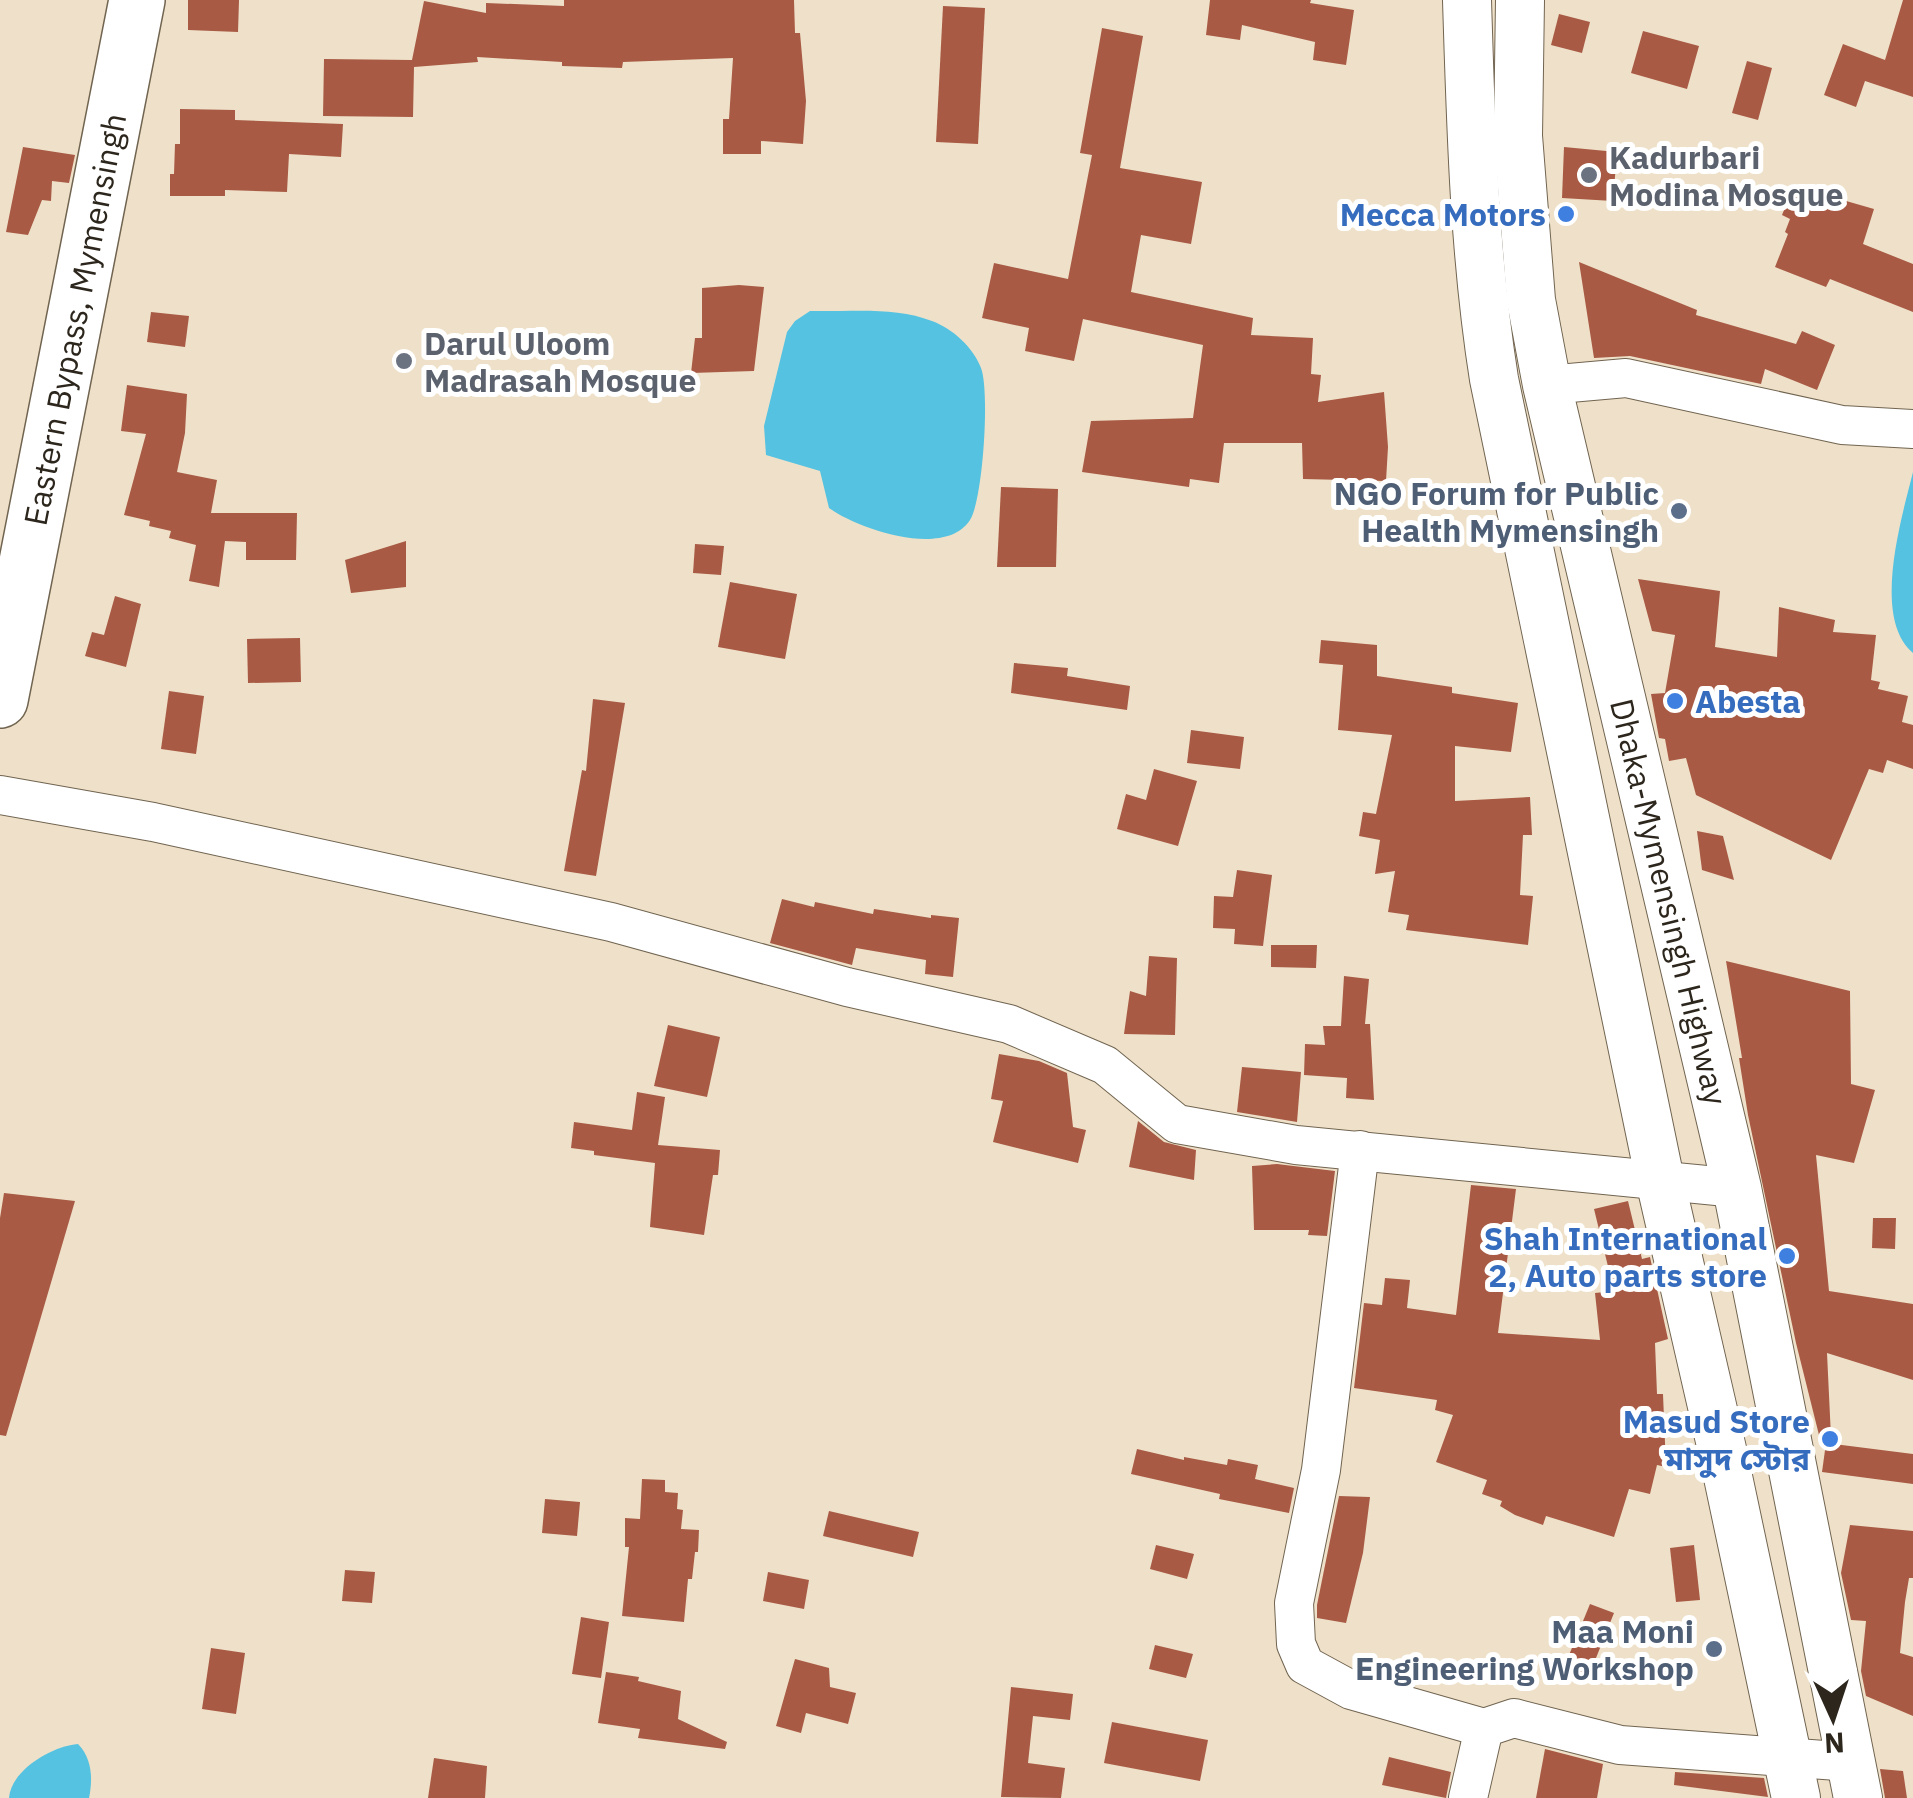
<svg xmlns="http://www.w3.org/2000/svg" width="1913" height="1798" viewBox="0 0 1913 1798" font-family="'IBM Plex Sans','Noto Sans Bengali',sans-serif">
<style>
.water{fill:#54c2e0}
.building{fill:#a85a44}
.lines{fill:none;stroke-linecap:round;stroke-linejoin:round}
.minor-casing{stroke:#716450;stroke-width:40}
.major-casing{stroke:#716450;stroke-width:50}
.highway-casing{stroke:#716450;stroke-width:58}
.minor{stroke:#fff;stroke-width:38}
.major{stroke:#fff;stroke-width:48}
.highway{stroke:#fff;stroke-width:55}
.worship-dot{fill:#6b7280;stroke:#fff;stroke-width:4}
.shop-dot{fill:#3f7fe0;stroke:#fff;stroke-width:4}
.service-dot{fill:#5c6f8a;stroke:#fff;stroke-width:4}
.labels{text-anchor:middle;dominant-baseline:central;stroke-width:10;stroke-linejoin:round;paint-order:stroke}
.worship-label{font-size:32px;font-weight:bold;fill:#5b616d;stroke:#fff;text-anchor:start}
.shop-label{font-size:32px;font-weight:bold;fill:#366cbe;stroke:#fff;text-anchor:end}
.street-label{font-size:32px;fill:#2c261d;stroke:#fff}
.service-label{font-size:32px;font-weight:bold;fill:#4e5e75;stroke:#fff;text-anchor:end}
</style>
<rect width="100%" height="100%" fill="#efe1c9"/>
<g class="water">
<path d="M810,311C849,312 895,306 932,321C953,329 973,347 981,368C990,391 983,500 970,520C945,559 858,529 829,508L820,471L766,455L764,426L787,332L795,321Z"/>
<path d="M1913,472V653C1871,618 1902,517 1913,472Z"/>
<path d="M78,1744C92,1758 93,1779 89,1798H9C11,1770 52,1746 78,1744Z"/>
</g>
<g class="building">
<path d="M188,0H239L238,32L188,30Z"/>
<path d="M564,0H794L795,33H800L806,101L803,144L761,141V154H723V119H729L733,58L623,62L622,68L562,66V62L477,57L478,62L414,67L413,117L323,116L324,59L412,60L424,1L486,13V3L564,6Z"/>
<path d="M1210,0H1311L1310,3L1354,10L1346,65L1313,60L1315,42L1242,25L1240,40L1206,35Z"/>
<path d="M1903,0H1913V97L1865,81L1856,107L1824,95L1843,44L1885,60Z"/>
<path d="M943,6L985,8L978,144L936,142Z"/>
<path d="M1559,14L1590,22L1582,53L1551,45Z"/>
<path d="M1102,28L1143,36L1120,168L1202,182L1191,244L1141,235L1131,292L1253,318L1251,335L1313,338L1311,374L1321,375L1318,402L1384,392L1388,447L1386,481L1303,479L1302,443H1224L1219,483L1190,479L1189,487L1082,472L1091,421L1193,418L1203,345L1083,319L1074,361L1025,351L1029,328L982,318L994,263L1068,279L1092,155L1080,153Z"/>
<path d="M1643,31L1699,46L1687,89L1631,73Z"/>
<path d="M1747,61L1772,68L1758,120L1732,113Z"/>
<path d="M180,109L235,110V120L343,124L341,157L289,154L287,192L225,190V196H170V174H174L175,144H180Z"/>
<path d="M23,147L75,155L69,183L52,181L51,201L42,200L28,235L6,232Z"/>
<path d="M1564,147L1617,152L1613,201L1562,198Z"/>
<path d="M1794,186L1874,209L1863,244L1913,264V312L1830,279L1826,287L1775,267L1788,234L1785,232L1790,219L1782,215Z"/>
<path d="M1579,262L1697,310L1696,315L1796,344L1802,331L1835,345L1817,390L1765,369L1761,384L1630,356L1594,358Z"/>
<path d="M739,285L764,287L754,371L691,373L695,338H702V288Z"/>
<path d="M151,312L189,316L185,347L147,342Z"/>
<path d="M127,385L187,394L185,433L177,472L217,480L211,513H297L296,560H246V542L225,541L219,587L189,581L196,545L169,538L171,531L149,526L150,521L124,515L146,434L121,431Z"/>
<path d="M1001,487L1058,489L1056,567H997Z"/>
<path d="M406,541V587L351,593L345,560Z"/>
<path d="M695,544L724,546L721,575L693,573Z"/>
<path d="M1638,579L1720,591L1715,647L1777,657L1779,607L1835,620L1833,632L1876,635L1871,680L1880,682L1878,689L1908,696L1902,722L1913,725V769L1887,760L1883,773L1869,769L1831,860L1696,795L1686,758L1669,761L1665,739L1659,738L1651,694L1665,693L1675,635L1652,631Z"/>
<path d="M730,582L797,594L785,659L718,647Z"/>
<path d="M115,596L141,604L126,667L85,656L92,632L104,635Z"/>
<path d="M300,638L301,682L248,683L247,639Z"/>
<path d="M1321,640L1377,645V676L1452,687V693L1518,703L1511,752L1455,746V801L1530,797L1532,835H1523L1520,895L1533,896L1528,945L1406,930L1409,915L1388,912L1395,871L1375,874L1380,840L1359,836L1363,812L1376,814L1392,735L1338,730L1343,665L1319,663Z"/>
<path d="M1014,663L1068,668L1067,676L1130,686L1127,710L1011,693Z"/>
<path d="M169,691L204,696L196,754L161,749Z"/>
<path d="M593,699L625,703L596,876L564,871L582,770L586,771Z"/>
<path d="M1191,730L1244,737L1240,769L1187,763Z"/>
<path d="M1154,769L1197,781L1178,846L1117,829L1126,794L1146,800Z"/>
<path d="M1697,831L1723,836L1734,880L1702,870Z"/>
<path d="M1237,870L1272,875L1263,946L1234,944L1235,929L1213,928L1214,896L1233,897Z"/>
<path d="M782,899L814,907L815,902L873,914L874,909L931,918V915L959,918L953,977L925,974L926,960L856,948L852,965L770,943Z"/>
<path d="M1271,945H1317L1316,968L1271,967Z"/>
<path d="M1149,956L1177,958L1175,1035L1124,1034L1130,991L1146,996Z"/>
<path d="M1726,961L1850,991L1851,1084L1875,1090L1854,1163L1816,1155L1829,1291L1913,1304V1380L1827,1353L1831,1437L1820,1439L1796,1343L1748,1115L1739,1058H1742Z"/>
<path d="M1344,976L1369,979L1365,1024H1370L1374,1100L1346,1098L1347,1078L1304,1075L1305,1044L1325,1045L1323,1026H1341Z"/>
<path d="M668,1025L720,1037L707,1097L654,1086Z"/>
<path d="M999,1054L1039,1061L1067,1073L1073,1127L1086,1130L1078,1163L993,1142L1003,1101L991,1099Z"/>
<path d="M1242,1067L1301,1072L1297,1122L1237,1112Z"/>
<path d="M637,1092L665,1097L658,1145L720,1150L718,1175H713L704,1235L650,1227L655,1163L594,1155V1151L571,1148L574,1122L632,1130Z"/>
<path d="M1138,1121L1164,1142L1196,1150L1194,1180L1129,1167Z"/>
<path d="M1252,1166L1277,1164L1335,1171L1327,1236L1308,1235L1309,1230H1254Z"/>
<path d="M1471,1185L1516,1189L1498,1333L1600,1340L1595,1293L1614,1291L1594,1209L1628,1201L1642,1259L1650,1257L1668,1339L1655,1343L1657,1394H1663L1666,1467L1657,1465L1650,1494L1629,1489L1614,1537L1546,1516L1543,1525L1515,1515L1500,1506L1502,1501L1482,1494L1487,1480L1436,1462L1453,1415L1435,1410L1437,1400L1354,1388L1364,1303L1382,1305L1385,1278L1410,1280L1407,1308L1456,1315Z"/>
<path d="M4,1193L75,1201L6,1436L0,1435V1218Z"/>
<path d="M1873,1218H1896L1895,1249L1872,1248Z"/>
<path d="M1826,1443L1913,1454V1484L1822,1472Z"/>
<path d="M1137,1449L1184,1460V1457L1227,1465L1228,1459L1258,1465L1255,1479L1294,1488L1289,1513L1219,1499L1220,1494L1131,1474Z"/>
<path d="M642,1479L665,1480V1492L678,1493L677,1509L683,1510L681,1529L699,1530L698,1552H695L692,1579H688L684,1622L622,1616L629,1547H625V1518L640,1519Z"/>
<path d="M1339,1496L1370,1497L1363,1553L1346,1623L1317,1618V1605Z"/>
<path d="M545,1499L580,1502L577,1536L542,1533Z"/>
<path d="M829,1511L919,1532L913,1557L823,1536Z"/>
<path d="M1850,1525L1913,1531V1578H1909L1905,1602L1900,1653L1913,1657V1716L1866,1696L1861,1671L1866,1621L1851,1620L1841,1573Z"/>
<path d="M1156,1545L1194,1554L1187,1579L1150,1569Z"/>
<path d="M1694,1545L1700,1600L1676,1602L1670,1548Z"/>
<path d="M345,1570L375,1572L372,1603L342,1601Z"/>
<path d="M768,1572L809,1580L804,1609L763,1601Z"/>
<path d="M1590,1604L1614,1613L1586,1683L1560,1677Z"/>
<path d="M581,1617L609,1622L601,1678L572,1674Z"/>
<path d="M1155,1645L1193,1654L1186,1678L1149,1669Z"/>
<path d="M211,1648L245,1653L236,1714L202,1709Z"/>
<path d="M795,1659L829,1668L830,1687L856,1693L848,1724L806,1713L801,1733L776,1726Z"/>
<path d="M606,1672L639,1677L638,1681L681,1691L678,1719L727,1742L725,1749L638,1738L640,1729L598,1723Z"/>
<path d="M1011,1687L1073,1694L1070,1720L1033,1716L1028,1763L1065,1768L1061,1798L1001,1797Z"/>
<path d="M1112,1722L1208,1740L1200,1781L1104,1763Z"/>
<path d="M1545,1749L1603,1764L1597,1798H1536Z"/>
<path d="M1389,1757L1451,1772L1446,1798L1382,1785Z"/>
<path d="M434,1758L487,1766L485,1798H428Z"/>
<path d="M1880,1769L1903,1771L1907,1798H1885Z"/>
<path d="M1675,1772L1764,1778L1768,1797L1674,1785Z"/>
</g>
<g class="lines">
<g class="minor-casing">
<g id="minor">
<path d="M1547,385L1626,378L1842,425L1913,429"/>
<path d="M0,795L153,822L611,922L847,987L1009,1024L1105,1065L1177,1124L1296,1145L1737,1188"/>
<path d="M1360,1150L1321,1470L1294,1603L1296,1644L1305,1665L1351,1690L1484,1728"/>
<path d="M1468,1798L1484,1728L1514,1718L1620,1745L1851,1762"/>
</g>
</g>
<g class="major-casing">
<g id="major">
<path d="M1467,0C1471,127 1474,253 1494,379L1660,1180L1724,1458L1796,1798"/>
<path id="s1" d="M1520,0L1518,136L1531,300L1547,385L1737,1188L1858,1798"/>
</g>
</g>
<g class="highway-casing">
<g id="highway">
<path id="s2" d="M0,700L137,0"/>
</g>
</g>
<use href="#minor" class="minor"/>
<use href="#major" class="major"/>
<use href="#highway" class="highway"/>
</g>
<g class="worship-dot">
<circle cx="1589" cy="175" r="10"/>
<circle cx="404" cy="361" r="10"/>
</g>
<g class="shop-dot">
<circle cx="1566" cy="214" r="10"/>
<circle cx="1675" cy="701" r="10"/>
<circle cx="1787" cy="1256" r="10"/>
<circle cx="1830" cy="1439" r="10"/>
</g>
<g class="service-dot">
<circle cx="1679" cy="511" r="10"/>
<circle cx="1714" cy="1649" r="10"/>
</g>
<g class="labels">
<g class="worship-label">
<text x="1609" y="157">Kadurbari<tspan x="1609" dy="37">Modina Mosque</tspan></text>
<text x="424" y="343">Darul Uloom<tspan x="424" dy="37">Madrasah Mosque</tspan></text>
</g>
<g class="shop-label">
<text x="1546" y="214">Mecca Motors</text>
<text x="1695" y="701" text-anchor="start">Abesta</text>
<text x="1767" y="1238">Shah International<tspan x="1767" dy="37">2, Auto parts store</tspan></text>
<text x="1810" y="1421">Masud Store<tspan x="1810" dy="37">মাসুদ স্টোর</tspan></text>
</g>
<g class="street-label">
<text stroke="none"><textPath href="#s2" startOffset="388">Eastern Bypass, Mymensingh</textPath></text>
<text stroke="none"><textPath href="#s1" startOffset="918">Dhaka-Mymensingh Highway</textPath></text>
</g>
<g class="service-label">
<text x="1659" y="493">NGO Forum for Public<tspan x="1659" dy="37">Health Mymensingh</tspan></text>
<text x="1694" y="1631">Maa Moni<tspan x="1694" dy="37">Engineering Workshop</tspan></text>
</g>
</g>
<g transform="translate(1833 1718) rotate(177)" stroke="#ffffff" stroke-width="8" paint-order="stroke">
<path d="M0-8L18 38L0 25L-18 38Z" fill="#2c261d"/>
<text y="-15" font-size="28" font-weight="bold" text-anchor="middle" fill="#2c261d">N</text>
</g>
</svg>
